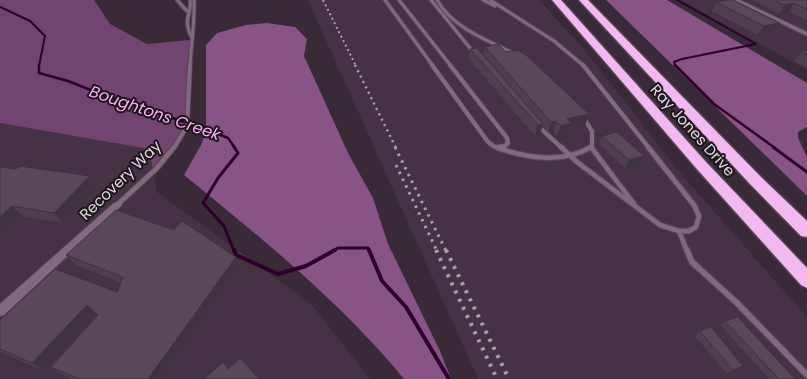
<svg xmlns="http://www.w3.org/2000/svg" width="807" height="379" viewBox="0 0 807 379" font-family="Poppins,sans-serif">
<style>
.built{fill:#463245}
.green{fill:#724570}
.forest{fill:#885385}
.lines{fill:none;stroke-linecap:round;stroke-linejoin:round}
.stream-far3{stroke:#2b002a;stroke-width:2}
.stream-far2{stroke:#2b002a;stroke-width:2.5}
.stream-far1{stroke:#2b002a;stroke-width:3}
.stream{stroke:#2b002a;stroke-width:4}
.lane-far3-casing{stroke:#544653;stroke-width:5}
.lane-far2-casing{stroke:#544653;stroke-width:5.5}
.lane-far1-casing{stroke:#544653;stroke-width:7}
.lane-casing{stroke:#544653;stroke-width:8}
.street-casing{stroke:#544653;stroke-width:2}
.highway-casing{stroke:#544653;stroke-width:3}
.lane-far3{stroke:#81697f;stroke-width:3}
.lane-far2{stroke:#81697f;stroke-width:4}
.lane-far1{stroke:#81697f;stroke-width:4.5}
.lane{stroke:#81697f;stroke-width:5.5}
.street{fill:#81697f;fill-rule:evenodd}
.highway{fill:#f3b8ef;fill-rule:evenodd}
.rail-far3{stroke:#aa9fa9;stroke-width:2;stroke-dasharray:2 3;stroke-linecap:butt}
.rail-far2{stroke:#aa9fa9;stroke-width:2.5;stroke-dasharray:2 4;stroke-linecap:butt}
.rail-far1{stroke:#aa9fa9;stroke-width:3;stroke-dasharray:2.5 5;stroke-linecap:butt}
.rail{stroke:#aa9fa9;stroke-width:4;stroke-dasharray:3 6;stroke-linecap:butt}
.wall{fill:#4d3f4c}
.shaded-wall{fill:#3e333e}
.building{fill:#594958;stroke:#3e333e}
.labels{text-anchor:middle;dominant-baseline:central;stroke-width:4;stroke-linejoin:round;paint-order:stroke}
.street-label{font-size:15px;fill:#e2d9e1;stroke:#1c151b}
.water-label{font-size:16px;font-style:italic;fill:#feb1fa;stroke:#1c151b}
</style>
<rect width="100%" height="100%" fill="#392a38"/>
<g class="built">
<path d="M308,0H539L583,48L682,175L807,317V379H478Z"/>
<path d="M681,0H807V70Z"/>
<path d="M0,123L150,149L157,192L312,305L370,379H0Z"/>
</g>
<path class="green" d="M0,0H94L110,24L147,44L190,40L189,118L183,135L153,170L149,149L0,123Z"/>
<g class="forest">
<path d="M606,0H667L807,83V127L798,132V138L807,157V196Z"/>
<path d="M267,23L295,27L307,39L304,56L348,153L373,198L388,244L440,351L451,379H404C340,301 261,238 184,175L201,145L206,132V45L217,33L246,25Z"/>
</g>
<g class="lines">
<g class="stream-far3">
<path d="M0,7L30,21L45,36L39,66"/>
<path d="M675,66L674,62L682,59L756,44L677,0"/>
</g>
<g class="stream-far2">
<path d="M39,65V73L68,81L111,98L203,128L228,138L235,148"/>
<path d="M675,65L714,104L775,148"/>
</g>
<g class="stream-far1">
<path d="M234,147L238,153L218,178L203,203L224,226L234,251"/>
<path d="M773,147L807,172"/>
<path d="M332,251L338,248H368L369,251"/>
</g>
<g class="stream">
<path d="M234,250L236,255L278,274L306,266L335,250"/>
<path d="M369,250L382,281L406,307L449,379"/>
</g>
<g class="lane-far3-casing">
<g id="lane-far3">
<path d="M177,0L187,11"/>
<path d="M190,0C193,12 182,17 191,36"/>
<path d="M385,0L433,66"/>
<path d="M399,0L451,66"/>
<path d="M431,0L474,53"/>
<path d="M437,0C452,27 486,40 513,53"/>
<path d="M483,0L495,6"/>
<path d="M490,0L554,41L584,66"/>
<path d="M190,66C191,44 195,23 194,0"/>
</g>
</g>
<g class="lane-far2-casing">
<g id="lane-far2">
<path d="M432,65L488,142L495,147L505,146L508,143L507,138L450,65"/>
<path d="M583,65L649,148"/>
<path d="M583,117L592,131V148"/>
<path d="M539,127L562,148"/>
<path d="M174,148L187,126L190,65"/>
<path d="M589,148L591,147"/>
</g>
</g>
<g class="lane-far1-casing">
<g id="lane-far1">
<path d="M561,147L577,162L660,225L679,231H689L696,227L699,216L694,205L648,147"/>
<path d="M591,147L634,204"/>
<path d="M498,148C528,158 562,164 591,147"/>
<path d="M117,205L156,169L174,147"/>
<path d="M679,231L687,251"/>
</g>
</g>
<g class="lane-casing">
<path id="lane" d="M687,250L692,262L736,302L807,375"/>
</g>
<g class="street-casing">
<g id="street">
<path d="M733,0H740L807,32V36Z"/>
<path d="M117,202L120,203L122,205L120,207L4,315L0,316V304L114,203Z"/>
</g>
</g>
<g class="highway-casing">
<g id="highway">
<path d="M552,0H561L706,162L807,268V288L801,285L696,168Z"/>
<path d="M579,0H588L760,176L807,221V237L801,236L750,184Z"/>
</g>
</g>
<use href="#lane-far3" class="lane-far3"/>
<use href="#lane-far2" class="lane-far2"/>
<use href="#lane-far1" class="lane-far1"/>
<use href="#lane" class="lane"/>
<use href="#street" class="street"/>
<use href="#highway" class="highway"/>
<path class="rail-far3" d="M323,0L356,66"/>
<path class="rail-far2" d="M355,65L396,148"/>
<g class="rail-far1">
<path d="M395,147L446,251"/>
<path d="M396,165L437,251"/>
</g>
<g class="rail">
<path d="M436,250L497,379"/>
<path d="M446,250L509,379"/>
</g>
</g>
<g class="wall">
<path d="M752,0H807V20L789,12L779,14Z"/>
<path d="M716,2L780,23L774,32L758,35L712,11Z"/>
<path d="M485,47L506,52L589,114L585,125L569,128L567,134L557,136L553,131L548,132L542,126L540,135L535,136L469,59L470,49L483,56Z"/>
<path d="M807,50V68L794,61L801,52Z"/>
<path d="M602,136L640,164L625,168L599,144Z"/>
<path d="M0,167L97,187L63,223L22,216L0,238Z"/>
<path d="M66,255L236,257L241,267L162,379H72L63,375L51,367L98,315L97,314L45,371L0,352V320L117,292L121,283L76,265Z"/>
<path d="M725,321L795,379H769L720,325Z"/>
<path d="M700,331L737,370L727,374L695,336Z"/>
</g>
<g class="shaded-wall">
<path d="M794,3L789,12L779,14L784,5Z"/>
<path d="M780,23L774,32L758,35L764,26Z"/>
<path d="M589,114L585,125L569,128L567,134L557,136L561,126L567,119Z"/>
<path d="M556,121L553,131L548,132L551,122Z"/>
<path d="M543,124L540,135L535,136L538,125Z"/>
<path d="M644,156L640,164L625,168L629,160Z"/>
<path d="M90,176L97,187L63,223L54,213Z"/>
<path d="M12,206L22,216L0,238V217Z"/>
<path d="M236,257L241,267L162,379H148Z"/>
<path d="M87,305L97,314L45,371L32,363Z"/>
<path d="M743,366L737,370L727,374L733,370Z"/>
</g>
<g class="building">
<path d="M727,0H733L780,23L764,26L716,2Z"/>
<path d="M774,0H807V9L794,3L784,5Z"/>
<path d="M498,44L506,52L517,50L527,56L589,114L567,119L571,123L561,126L556,121L551,122L485,47Z"/>
<path d="M477,48L543,124L538,125L470,49Z"/>
<path d="M807,50V55L801,52Z"/>
<path d="M617,132L644,156L629,160L602,136Z"/>
<path d="M20,166L90,176L54,213L12,206L0,217V167L16,169Z"/>
<path d="M116,210L174,230L182,221L236,257L148,379H80L51,367L98,315L87,305L32,363L0,349V320L55,269L117,292L123,277L66,255Z"/>
<path d="M738,317L795,379H779L725,321Z"/>
<path d="M711,327L743,366L733,370L700,331Z"/>
<path d="M240,358L259,379H204L223,362L228,369Z"/>
</g>
<g class="labels">
<g class="street-label">
<text transform="translate(693 130) rotate(48)">Ray Jones Drive</text>
<text transform="translate(120 180) rotate(-44)">Recovery Way</text>
</g>
<g class="water-label">
<text transform="translate(155 113) rotate(19)">Boughtons Creek</text>
</g>
</g>
</svg>
